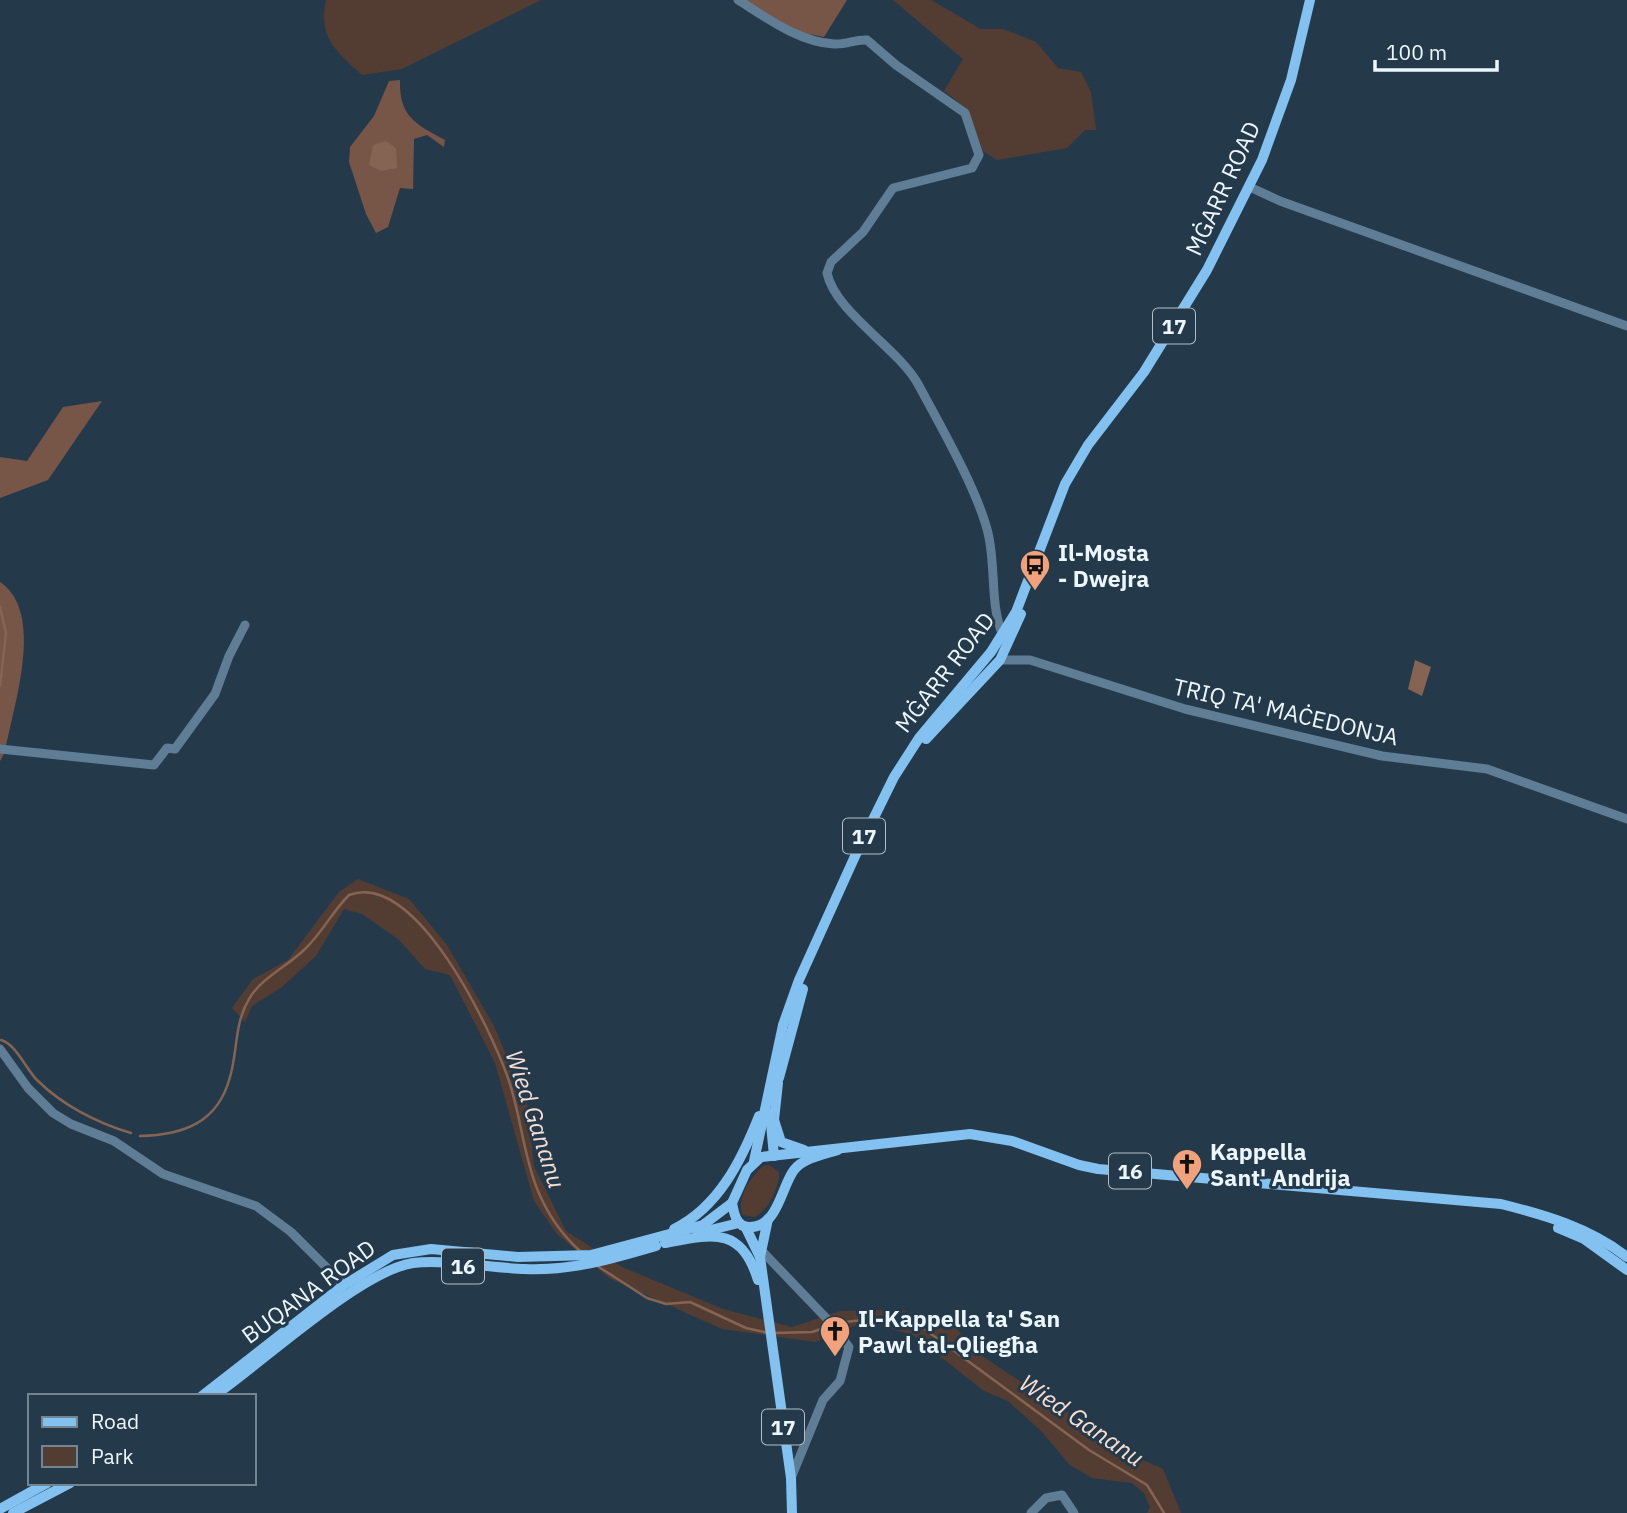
<svg xmlns="http://www.w3.org/2000/svg" width="1627" height="1513" viewBox="0 0 1627 1513" font-family="'IBM Plex Sans',sans-serif">
<style>
.green{fill:#533d33}
.forest{fill:#775647}
.water{fill:#856453}
.lines{fill:none;stroke-linecap:round;stroke-linejoin:round}
.stream{stroke:#856453;stroke-width:2.5}
.minor{stroke:#5f7d94;stroke-width:9}
.major{stroke:#82c1f0;stroke-width:10}
.labels{text-anchor:middle;dominant-baseline:central;stroke-width:6;stroke-linejoin:round;paint-order:stroke}
.shield{fill:#243a4a;stroke:#b0bec9;stroke-width:2}
.shield-label{font-size:21px;font-weight:bold;fill:#ecf6ff}
.street-label{font-size:23px;fill:#ecf6ff;stroke:#243a4a}
.poi-label{font-size:23px;font-weight:bold;fill:#ecf6ff;stroke:#243a4a;text-anchor:start}
.water-label{font-size:24px;font-style:italic;fill:#f7ded2;stroke:#243a4a}
</style>
<rect width="100%" height="100%" fill="#243a4a"/>
<g class="green">
<path d="M326,0H541L402,69L362,75C336,51 318,38 326,0Z"/>
<path d="M893,0H931L981,29H1003L1036,42L1058,68L1081,72L1091,92L1096,130H1085L1067,148L997,160L983,151L968,110L944,91L963,59Z"/>
<path d="M358,879L409,899L447,945L494,1026L528,1107L534,1166L566,1231L622,1267L723,1309L792,1327L840,1311L900,1310L952,1324L982,1356L1134,1456L1163,1469L1181,1513H1147L1150,1507L1144,1493L1132,1483L1092,1478L1070,1465L1042,1432L1008,1401L984,1391L914,1336L866,1321L815,1342L722,1329L609,1278L557,1234L534,1201L495,1063L450,975L425,969L398,939L362,914L344,909L316,956L282,987L252,1006L245,1022L232,1008L253,979L288,960L339,892Z"/>
<path d="M769,1165L779,1172C779,1189 769,1208 755,1217L742,1215C737,1196 750,1178 763,1166Z"/>
</g>
<g class="forest">
<path d="M744,0H847L824,37L788,30Z"/>
<path d="M400,80C399,116 415,124 445,140L444,147L427,135L414,139L413,189L400,188L388,227L376,233L366,214L349,162L350,147L374,116L389,81Z"/>
<path d="M102,401L48,480L0,498V457L27,461L63,407Z"/>
<path d="M0,582C46,613 13,707 5,752L0,761Z"/>
</g>
<g class="water">
<path d="M386,141L396,148L397,168L381,171L369,165L373,145Z"/>
<path d="M1415,660L1431,667L1422,696L1408,689Z"/>
</g>
<g class="lines">
<g class="stream">
<path d="M0,607L6,633L0,686"/>
<path d="M1,1040C16,1044 26,1069 37,1080C62,1105 97,1123 131,1133"/>
<path d="M140,1136C183,1135 218,1123 230,1077C238,1050 234,1024 249,999C261,978 288,966 305,949C322,933 332,912 349,895C416,870 490,1028 508,1078C521,1115 523,1155 538,1191C548,1215 560,1233 580,1251"/>
<path d="M599,1267L647,1298L666,1304L690,1302L746,1328L768,1333"/>
<path d="M836,1324C866,1317 893,1319 923,1328L1089,1450L1147,1485L1164,1513"/>
<path d="M774,1333L812,1332L830,1326"/>
</g>
<g class="minor">
<path d="M738,0C767,18 799,42 834,44C846,45 856,39 867,40L896,65L965,113L979,155L972,168L893,188L863,232L831,262L827,273C835,312 898,348 918,384C939,423 978,491 988,533C996,566 990,604 1002,633"/>
<path d="M1254,189L1280,201L1627,326"/>
<path d="M1000,660H1030L1185,709L1382,756L1487,769L1627,819"/>
<path d="M0,749L154,765L167,748L175,749L215,694L229,656L245,625"/>
<path d="M0,1049L28,1088L53,1113L71,1124L114,1141L163,1174L256,1206L291,1232L344,1285"/>
<path d="M763,1252L828,1320L849,1347L840,1381L823,1400L791,1478"/>
<path d="M1031,1513L1046,1498L1062,1495L1074,1513"/>
</g>
<g class="major">
<path d="M926,739L1000,660L1021,614"/>
<path d="M779,1078L803,989"/>
<path d="M778,1083L774,1120L781,1142L804,1150"/>
<path d="M770,1114L774,1156"/>
<path d="M838,1150C825,1154 803,1158 794,1170C781,1187 778,1228 749,1227C736,1227 734,1213 732,1203L747,1170L761,1157L970,1134L1012,1141L1079,1165L1098,1169L1501,1204C1545,1215 1590,1228 1627,1257"/>
<path d="M754,1161L783,1025L799,980L856,854L894,777L919,738L991,652L1016,612L1065,484L1088,445L1144,372L1207,270L1262,160L1291,80L1310,0"/>
<path d="M746,1228L760,1257L791,1478L792,1513"/>
<path d="M1558,1228L1584,1239L1627,1270"/>
<path d="M674,1229C719,1207 742,1159 759,1116"/>
<path d="M698,1233L739,1223"/>
<path d="M665,1243C713,1234 741,1226 758,1280"/>
<path d="M760,1257L768,1219"/>
<path d="M218,1393C265,1360 361,1271 413,1263C444,1259 492,1268 525,1269C571,1271 612,1259 656,1246"/>
<path d="M202,1396L344,1285L393,1255L431,1249L518,1257L591,1255L703,1225L732,1203"/>
<path d="M0,1509L47,1483"/>
<path d="M13,1513L70,1483"/>
</g>
</g>
<defs>
<g id="bus-pin" transform="scale(1.575)"><path d="M0 17L-7.5 6A9.5 9.5 0 1 1 7.5 6Z" fill="#f1a27b" stroke="#243a4a"/><path d="M-5-6H5V4H4V6H2V4H-2V6H-4V4H-5ZM-3.5-4V0h7V-4ZM-3.5 1.2v1.5H-2V1.2ZM2 1.2v1.5H3.5V1.2Z" fill="#111"/></g>
<g id="church-pin" transform="scale(1.575)"><path d="M0 17L-7.5 6A9.5 9.5 0 1 1 7.5 6Z" fill="#f1a27b" stroke="#243a4a"/><path d="M-1.2-6h2.4v3.5h3.3v2.4h-3.3V6h-2.4V-.1h-3.3v-2.4h3.3Z" fill="#111"/></g>
</defs>
<g fill-rule="evenodd">
<use href="#bus-pin" x="1035" y="565"/>
<use href="#church-pin" x="1187" y="1164"/>
<use href="#church-pin" x="835" y="1331"/>
</g>
<g class="labels">
<g class="shield">
<rect x="1153" y="308.5" width="42" height="35" rx="5"/>
<rect x="843" y="818.5" width="42" height="35" rx="5"/>
<rect x="1109" y="1153.5" width="42" height="35" rx="5"/>
<rect x="442" y="1248.5" width="42" height="35" rx="5"/>
<rect x="762" y="1409.5" width="42" height="35" rx="5"/>
</g>
<g class="shield-label">
<text x="1174" y="326">17</text>
<text x="864" y="836">17</text>
<text x="1130" y="1171">16</text>
<text x="463" y="1266">16</text>
<text x="783" y="1427">17</text>
</g>
<g class="street-label">
<text transform="translate(1222 188) rotate(-65)">MĠARR ROAD</text>
<text transform="translate(944 672) rotate(-52)">MĠARR ROAD</text>
<text transform="translate(1286 711) rotate(13)">TRIQ TA' MAĊEDONJA</text>
<text transform="translate(308 1291) rotate(-36)">BUQANA ROAD</text>
</g>
<g class="poi-label">
<text x="1058" y="552">Il-Mosta<tspan x="1058" dy="26">- Dwejra</tspan></text>
<text x="1210" y="1151">Kappella<tspan x="1210" dy="26">Sant' Andrija</tspan></text>
<text x="858" y="1318">Il-Kappella ta' San<tspan x="858" dy="26">Pawl tal-Qliegħa</tspan></text>
</g>
<g class="water-label">
<text transform="translate(536 1119) rotate(72)">Wied Gananu</text>
<text transform="translate(1082 1420) rotate(34)">Wied Gananu</text>
</g>
</g>
<rect x="28" y="1394" width="228" height="91" fill="#243a4a" stroke="#748592" stroke-width="2"/>
<rect x="42" y="1417" width="35" height="10" fill="#82c1f0" stroke="#748592" stroke-width="2"/>
<text x="91" y="1429" font-size="21" fill="#ecf6ff">Road</text>
<rect x="42" y="1446" width="35" height="21" fill="#533d33" stroke="#748592" stroke-width="2"/>
<text x="91" y="1464" font-size="21" fill="#ecf6ff">Park</text>
<path d="M1375 60v10h122v-10" fill="none" stroke="#ecf6ff" stroke-width="3.5"/>
<text x="1386" y="60" font-size="21" fill="#ecf6ff" stroke="#243a4a" stroke-width="5" paint-order="stroke">100 m</text>
</svg>
